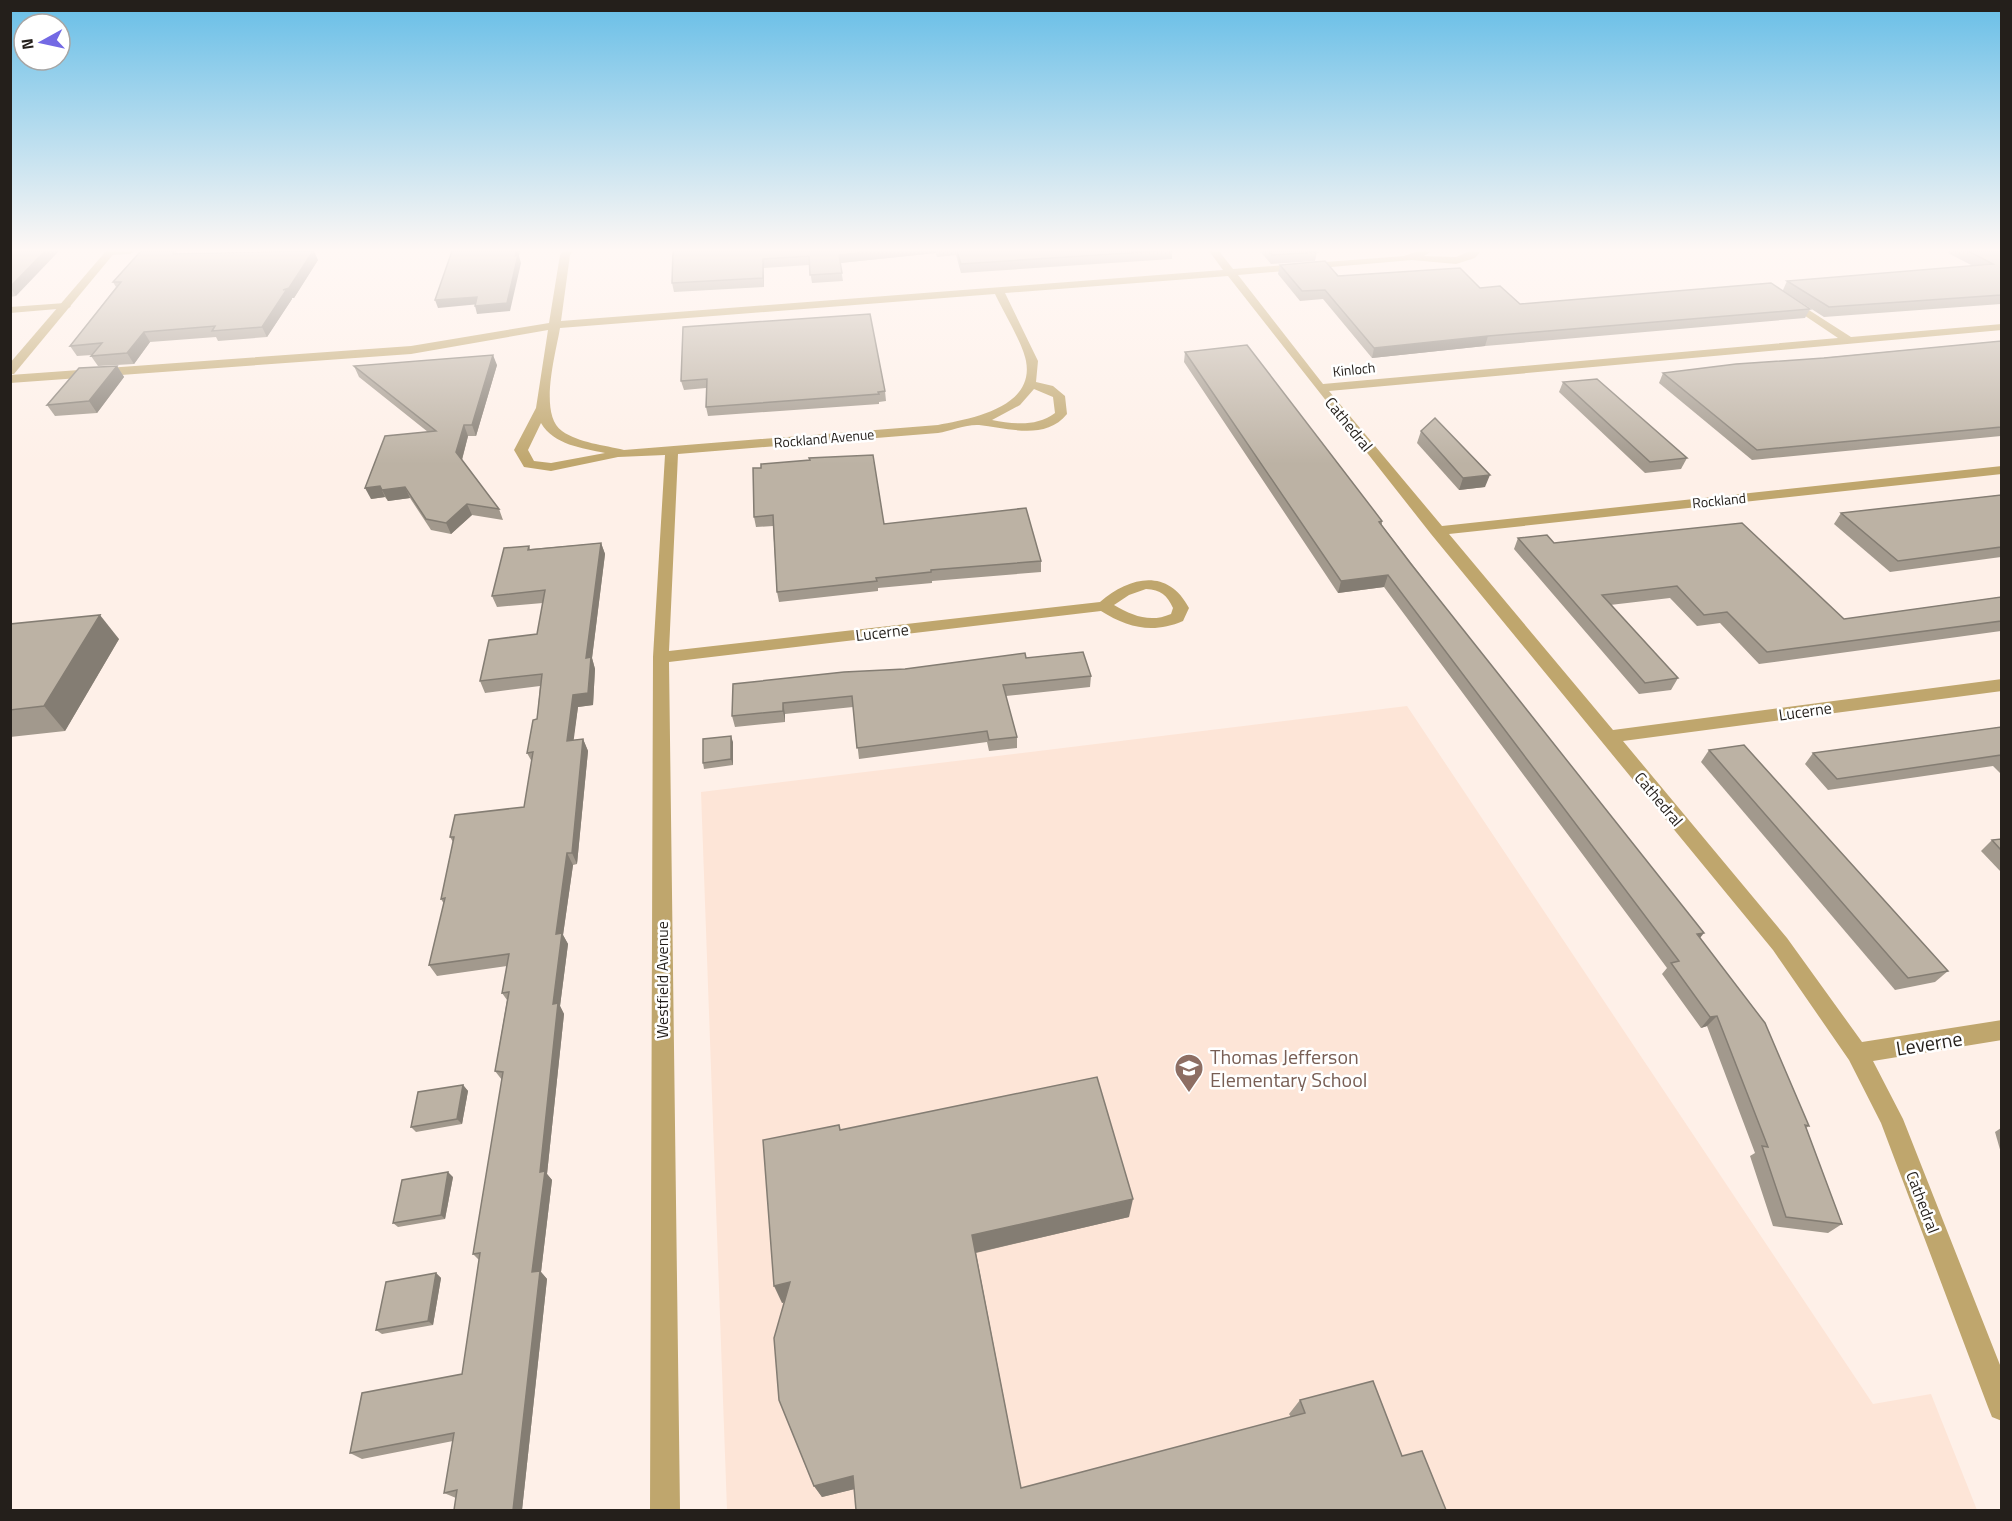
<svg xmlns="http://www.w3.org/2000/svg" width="2012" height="1521" viewBox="0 0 2012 1521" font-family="'Titillium Web',sans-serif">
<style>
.built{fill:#fde5d7}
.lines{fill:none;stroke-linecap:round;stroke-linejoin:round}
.minor{fill:#bfa66d;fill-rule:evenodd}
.tertiary{fill:#bfa66d;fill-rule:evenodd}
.wall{fill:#a2998d}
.shaded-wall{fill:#847d73}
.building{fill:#bcb2a4;stroke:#847d73;stroke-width:1.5}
.labels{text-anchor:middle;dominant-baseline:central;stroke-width:5;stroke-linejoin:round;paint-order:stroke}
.far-street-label{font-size:14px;fill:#241f1b;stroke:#fff}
.street-label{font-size:16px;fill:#241f1b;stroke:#fff}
.near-street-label{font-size:20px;fill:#241f1b;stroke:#fff}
.near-education-label{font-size:20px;fill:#785e54;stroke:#fff;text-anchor:start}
</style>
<rect width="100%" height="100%" fill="#fef0e8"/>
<path class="built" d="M1407,706L1873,1404L1931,1394L1977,1510H727L701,792Z"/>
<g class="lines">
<g class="minor">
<path d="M106,251H135L130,254L110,255Z"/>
<path d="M563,251H573L570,255L561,321L1223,270L1209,251H1219L1233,269L1404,256L1418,251H1432L1424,256L1456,257L1470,251H1481L1475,258L1456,264L1412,260L1238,275L1323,384L1838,338L1783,301V297L1787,296L1851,337L2002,324V330L1329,391L1442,526L2002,466V474L1449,534L1613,730L2002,679V691L1623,741L1787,938L1862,1042L2002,1020V1040L1873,1061L1903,1119L2002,1370V1421L1992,1417L1988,1407L1881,1123L1849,1060L1773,950L1431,534L1228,276L1005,293L1038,361L1036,382L1053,386L1065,396L1067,414C1045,441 1008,428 979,425C967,424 950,431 938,433L678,454L669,651L1100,602C1130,576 1168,568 1189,608L1183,621C1153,634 1128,628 1101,611L669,662L680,1510H650L653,657L665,455L618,457L551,471L524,467L514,450L536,408L548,330L411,354L10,383V375L411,346L549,323L560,255ZM995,294C1003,311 1023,344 1026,361C1035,408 970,419 938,425L624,450C604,445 579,443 562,431C538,414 556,353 560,328ZM1034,389L1053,397L1055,413C1036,427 1014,424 992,420L1020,405ZM541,423C554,445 582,448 605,453L551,463L534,461L528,450ZM1146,589C1161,590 1167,595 1173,608L1171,614C1150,623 1133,616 1114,605L1129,595Z"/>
<path d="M65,303L71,306L69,308L10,313V307Z"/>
</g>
<path class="tertiary" d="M106,251H116L14,374H10V363Z"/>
</g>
<g class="wall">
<path d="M10,251L16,296L10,297Z"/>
<path d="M141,251H177L178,254L318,260L294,298H292V299L267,337L218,341L216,337L150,342L134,364L98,366L91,356L92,355L77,356L70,346L116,287L113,282Z"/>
<path d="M673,251H1172V259L961,273L956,255L937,257L936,253L840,263L843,281L812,283L809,265L764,268V287L674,292L672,283Z"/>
<path d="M1260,251H1316L1317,252L1315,261L1271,264Z"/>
<path d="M1949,251H2001V304L1824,317L1785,292L1810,309L1805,318L1485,346L1372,358L1323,299L1300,301L1278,274L1280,265L1338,276L1480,288L1520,304L1783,290L1787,281L1973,266L1948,253Z"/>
<path d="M683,327L885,391L886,401L879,402V404L708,416L706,407V388L684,390L681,381Z"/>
<path d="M2001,341V436L1752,460L1659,383L1663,373Z"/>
<path d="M1185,352L1382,521V525L1700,938L1809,1126L1806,1128L1842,1224L1828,1233L1773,1226L1750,1156L1755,1153L1707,1026L1701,1028L1662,974L1667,968L1384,587L1338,593L1184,362Z"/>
<path d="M497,365L476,436H468L462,460L499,509L503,520L472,515L451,534L431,530L410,498L388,501L385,497L371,499L428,432L359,377L354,366Z"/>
<path d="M117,366L124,377L97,413L55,416L47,405Z"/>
<path d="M1563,382L1687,458L1681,469L1645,473L1559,392Z"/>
<path d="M1421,431L1485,487L1459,490L1417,443Z"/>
<path d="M753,468L884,524L1041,561V572L932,581V583L878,588V591L779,602L777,592L773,526L756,527L754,517Z"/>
<path d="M2001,495V557L1890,572L1834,524L1841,513Z"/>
<path d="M1518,538L1554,543L1844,619L2001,597V631L1759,664L1720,623L1697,626L1670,598L1610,605L1678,678L1671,690L1639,694L1514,549Z"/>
<path d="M601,543L605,554L592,658L595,669L593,705L578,707L573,740L583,739L588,751L577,864L573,865L563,935L568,944L560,1006L564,1014L547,1174L552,1180L541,1272L547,1279L522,1510H454L456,1498L444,1493L453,1441L362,1459L350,1453L462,1374L479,1260L473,1254L502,1080L495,1071L507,1000L502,993L507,966L437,976L429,965L444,904L441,899L453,842L450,837L524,807L532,762L527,753L537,719L540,686L485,693L480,681L537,634L543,603L497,607L492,596L529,546L530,549Z"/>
<path d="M10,624L119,639L65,731L10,737Z"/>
<path d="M1026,658L1091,676L1090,687L1006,696L1017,737V748L989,751L987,742L859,759L853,707L785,714V722L735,727L732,716L905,669Z"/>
<path d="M2001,727V774L1993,766L1828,790L1805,764L1813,753Z"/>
<path d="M733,742V765L704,769L703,763Z"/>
<path d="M1709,750L1948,971L1935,982L1895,990L1701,762Z"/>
<path d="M2001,839V872L1981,851L1992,840Z"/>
<path d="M463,1085L468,1091L462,1124L416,1132L411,1127Z"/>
<path d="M2001,1128V1153L1995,1132Z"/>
<path d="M840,1130L1129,1217L976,1253L1021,1488L1291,1417L1289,1414L1300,1400L1402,1456L1446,1510L854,1489L822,1497L814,1486L784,1302L782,1303Z"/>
<path d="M453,1177L445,1219L398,1227L393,1223Z"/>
<path d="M436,1273L441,1278L433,1325L382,1334L376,1330Z"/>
</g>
<g class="shaded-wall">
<path d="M45,251H59L16,296L10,287Z"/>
<path d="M314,251L318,260L294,298H292V299L267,337L262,327L283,290Z"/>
<path d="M516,251H520L519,256L521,263L510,311L477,314L475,306L515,256Z"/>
<path d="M874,251H936V253L840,263L839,255Z"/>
<path d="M763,259L764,268V287L763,278Z"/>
<path d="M477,297L480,304L438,308L435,300Z"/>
<path d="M144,332L150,342L134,364L127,353Z"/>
<path d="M1488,336L1485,346L1372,358L1374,348Z"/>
<path d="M493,355L497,365L476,436L472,425Z"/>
<path d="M117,366L124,377L97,413L89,401Z"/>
<path d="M464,425L468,436L461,463L456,452Z"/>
<path d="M1490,475L1485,487L1459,490L1463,478Z"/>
<path d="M380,486L385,497L371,499L365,488Z"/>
<path d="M405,487L410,498L388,501L382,490Z"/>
<path d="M467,504L472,515L451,534L446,523Z"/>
<path d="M601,543L605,554L592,658L595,669L593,705L578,707L572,753L567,741L573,695L586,658Z"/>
<path d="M1388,575L1384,587L1338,593L1341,581Z"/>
<path d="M100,615L119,639L65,731L44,706Z"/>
<path d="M783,703L785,714V722L783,711Z"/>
<path d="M731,736L733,742V765L731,759Z"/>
<path d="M583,739L588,751L577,864L572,853Z"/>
<path d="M567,853L573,865L563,935L568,944L560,1006L564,1014L547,1174L552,1180L541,1272L547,1279L522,1510H513L553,1004L556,934Z"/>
<path d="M1704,933L1695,944L1697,934Z"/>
<path d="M1717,1016L1707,1026L1701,1028L1710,1017Z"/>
<path d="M463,1085L468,1091L462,1124L457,1119Z"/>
<path d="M448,1172L453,1177L445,1219L441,1215Z"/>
<path d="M1133,1199L1129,1217L974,1253L972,1235Z"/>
<path d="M436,1273L441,1278L433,1325L428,1321Z"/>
<path d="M790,1282L797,1299L782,1303L774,1286Z"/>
<path d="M853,1476L859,1488L822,1497L814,1486Z"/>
</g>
<g class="building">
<path d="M10,251H45L10,287Z"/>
<path d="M141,251H173V254L313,251L289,288L283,290L287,289L262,327L212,331L215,326L144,332L127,353L91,356L102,343L70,346L121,282H113Z"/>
<path d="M452,251H516L515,256L518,255L507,303L475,306L477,297L435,300Z"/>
<path d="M673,251H874L839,255L842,273L810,275L809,256L763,259V278L672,283Z"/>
<path d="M957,251H1158L961,264Z"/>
<path d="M1269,251H1316L1317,252L1272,255Z"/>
<path d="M1968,251H2001V295L1829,307L1787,281L1993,264Z"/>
<path d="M1325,261L1338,276L1460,268L1480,288L1500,286L1520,304L1771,283L1810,309L1488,336L1374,348L1325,290L1302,291L1280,265Z"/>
<path d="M870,314L885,391L878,392L879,394L706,407L707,379L681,381L683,327Z"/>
<path d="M2001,341V427L1757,450L1663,373L1736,364L1824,358Z"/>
<path d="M1247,345L1382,521L1379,522L1411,564L1704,933L1697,934L1765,1023L1809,1126L1805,1125L1842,1224L1786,1217L1762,1146L1768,1147L1717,1016L1710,1017L1671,963L1679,961L1388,575L1341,581L1185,352Z"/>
<path d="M493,355L472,425H464L456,452L499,509L467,504L446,523L426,519L405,487L382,490L380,486L365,488L385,436L436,431L354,366Z"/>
<path d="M117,366L89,401L47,405L79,368Z"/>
<path d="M1597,379L1687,458L1650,462L1563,382Z"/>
<path d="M1435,418L1490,475L1463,478L1421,431Z"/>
<path d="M873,455L884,524L1026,508L1041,561L931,570V572L876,578L877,581L777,592L773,515L754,517L753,468H761V464L810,460L809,458Z"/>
<path d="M2001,495V547L1898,561L1841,513Z"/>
<path d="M1742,523L1844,619L2001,597V621L1767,652L1727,612L1704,615L1677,586L1602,595L1678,678L1645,683L1518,538L1547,535L1554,543Z"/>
<path d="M601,543L586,658L591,657L588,693L573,695L567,741L583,739L572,853H567L556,934L562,933L553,1004L558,1003L540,1172L545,1171L532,1272L540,1271L513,1510H454L457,1490L444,1493L454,1433L350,1453L362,1393L462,1374L480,1253L473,1254L503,1072L495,1071L509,992L502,993L509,954L429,965L445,898L441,899L454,837H450L455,815L524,807L533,752L527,753L533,720L537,719L542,674L480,681L489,640L537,634L545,590L492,596L504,548L529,546L528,550Z"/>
<path d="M100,615L44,706L10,710V624Z"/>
<path d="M1083,652L1091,676L1003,685L1017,737L989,740L987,731L857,748L852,696L783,703V711L732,716L733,684L844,672L905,669L1025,653L1026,658Z"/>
<path d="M2001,727V755L1837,779L1813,753Z"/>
<path d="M731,736V759L703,763V739Z"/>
<path d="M1744,745L1948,971L1908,978L1709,750Z"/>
<path d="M2001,839V850L1992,840Z"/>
<path d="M1097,1077L1133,1199L972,1235L1021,1488L1305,1413L1300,1400L1373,1381L1402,1456L1422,1451L1446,1510H856L853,1476L814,1486L779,1400L774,1338L790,1282L774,1286L763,1140L839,1125L840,1130Z"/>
<path d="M463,1085L457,1119L411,1127L418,1092Z"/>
<path d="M448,1172L441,1215L393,1223L402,1180Z"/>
<path d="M436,1273L428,1321L376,1330L386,1282Z"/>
</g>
<linearGradient id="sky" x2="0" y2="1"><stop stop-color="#67bee7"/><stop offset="0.54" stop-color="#fff8f5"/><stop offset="1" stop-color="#fff8f5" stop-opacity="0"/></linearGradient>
<rect width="2012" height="464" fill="url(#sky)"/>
<defs>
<g id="school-pin" transform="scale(1.5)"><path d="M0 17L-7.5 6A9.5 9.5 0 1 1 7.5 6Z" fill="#8d6e63" stroke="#fff"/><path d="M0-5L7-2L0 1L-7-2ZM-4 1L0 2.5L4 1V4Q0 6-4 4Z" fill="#fff"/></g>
</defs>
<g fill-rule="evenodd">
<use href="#school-pin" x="1189" y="1068"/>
</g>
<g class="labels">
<g class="far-street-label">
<text transform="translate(1354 369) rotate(-6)">Kinloch</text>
<text transform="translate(824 438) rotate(-5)">Rockland Avenue</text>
<text transform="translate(1719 500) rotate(-6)">Rockland</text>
</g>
<g class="street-label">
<text transform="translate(1349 424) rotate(51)">Cathedral</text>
<text transform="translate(882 632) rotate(-7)">Lucerne</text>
<text transform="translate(1805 711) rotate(-8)">Lucerne</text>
<text transform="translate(1659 799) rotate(50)">Cathedral</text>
<text transform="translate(662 980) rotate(-90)">Westfield Avenue</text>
<text transform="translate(1923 1202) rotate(69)">Cathedral</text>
</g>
<g class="near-street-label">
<text transform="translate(1929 1043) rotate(-9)">Leverne</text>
</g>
<g class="near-education-label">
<text x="1210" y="1056">Thomas Jefferson<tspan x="1210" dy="23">Elementary School</tspan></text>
</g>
</g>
<rect width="2012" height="1521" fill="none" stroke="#241f1b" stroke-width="24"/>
<g transform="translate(42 42) rotate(262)"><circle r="28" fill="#ffffff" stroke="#a7a5a4" stroke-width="1.5"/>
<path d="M0-4.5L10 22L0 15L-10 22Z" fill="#7369e4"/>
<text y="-9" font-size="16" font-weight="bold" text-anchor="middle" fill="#241f1b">N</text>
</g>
</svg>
